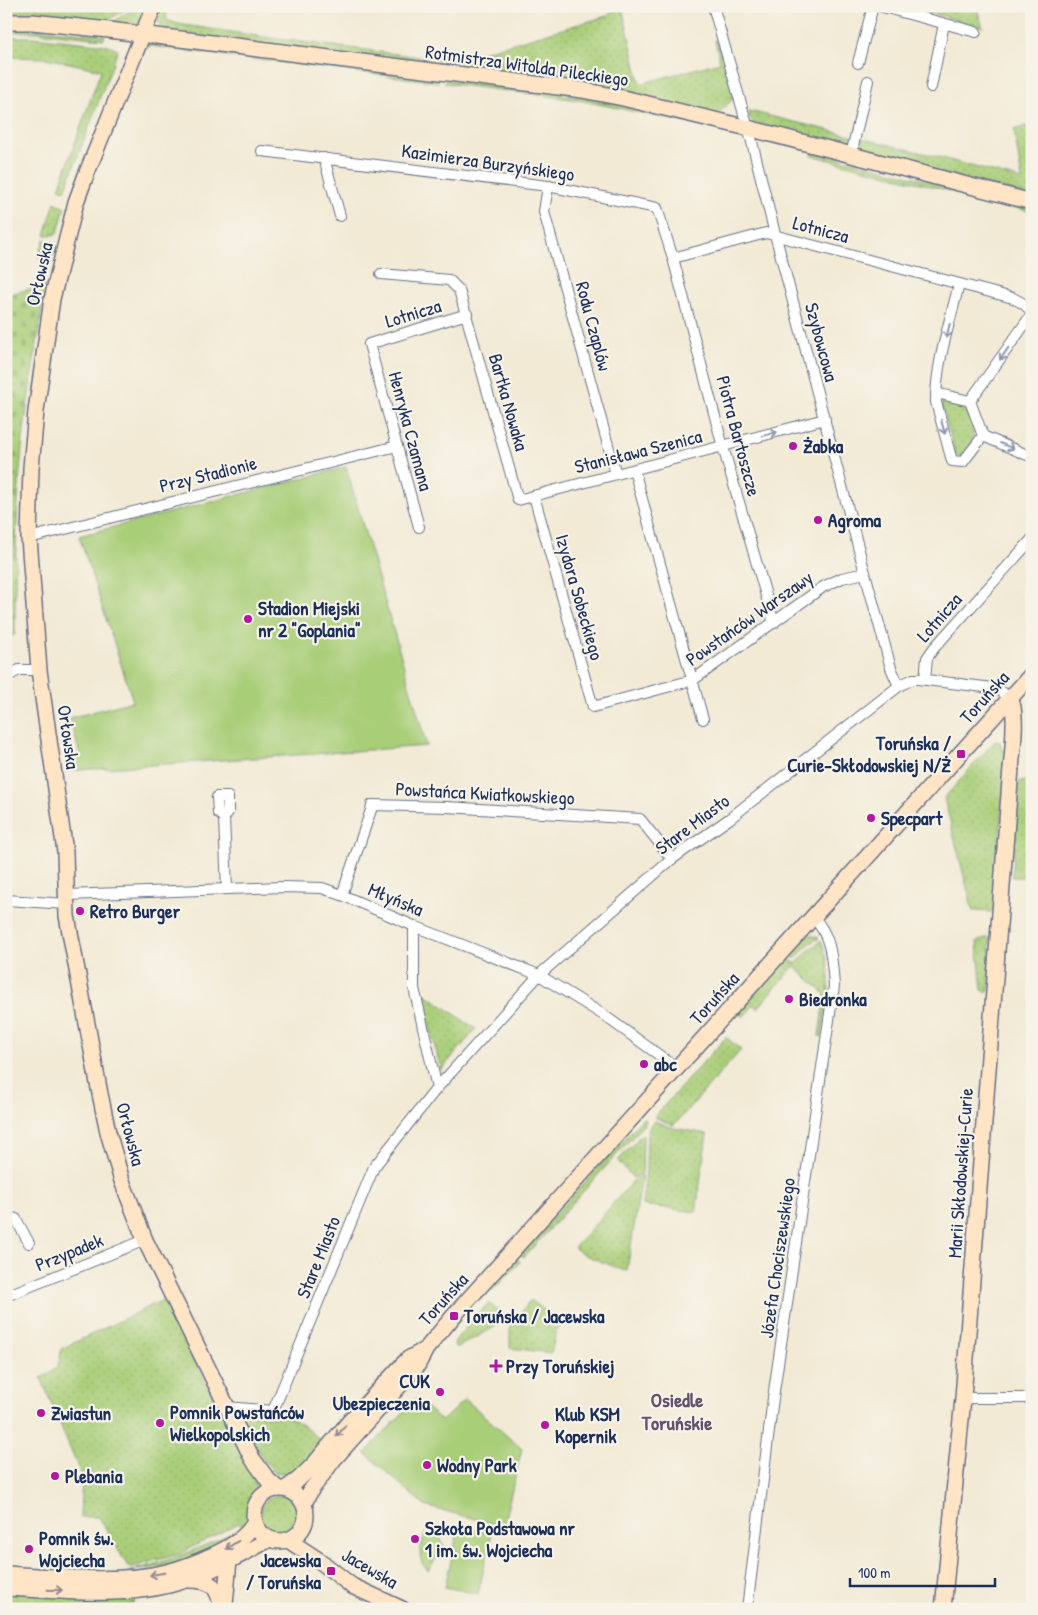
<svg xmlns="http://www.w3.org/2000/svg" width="1038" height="1615" viewBox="0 0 1038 1615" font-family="'Patrick Hand',sans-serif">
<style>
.grass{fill:url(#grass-dots);stroke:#627e6b}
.cemetery{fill:url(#cemetery-stones);stroke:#627e6b}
.pitch{fill:#a9ce78;stroke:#627e6b}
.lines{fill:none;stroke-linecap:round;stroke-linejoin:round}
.street-casing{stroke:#667088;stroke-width:12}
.secondary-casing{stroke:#667088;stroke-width:18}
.street{stroke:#fff;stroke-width:10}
.secondary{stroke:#ffe4c6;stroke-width:15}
.oneway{stroke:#8d97ae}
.oneway2{stroke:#8d8a92}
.poi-dot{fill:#b5179e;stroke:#f7f3e8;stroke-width:2}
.labels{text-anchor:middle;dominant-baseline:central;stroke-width:4.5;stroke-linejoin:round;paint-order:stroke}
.street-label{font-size:19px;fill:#1b2f5e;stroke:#f7f3e8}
.poi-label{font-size:19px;font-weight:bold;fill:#1b2f5e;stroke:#f7f3e8;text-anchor:start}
.neighbourhood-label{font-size:20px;font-weight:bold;fill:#63516f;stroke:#f7f3e8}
</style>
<defs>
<pattern id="grass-dots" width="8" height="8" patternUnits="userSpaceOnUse" patternTransform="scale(1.25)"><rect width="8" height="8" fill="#a9ce78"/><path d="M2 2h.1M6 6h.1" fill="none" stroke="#91b16a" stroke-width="1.8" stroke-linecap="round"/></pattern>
<pattern id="cemetery-stones" width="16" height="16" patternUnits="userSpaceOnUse" patternTransform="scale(1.25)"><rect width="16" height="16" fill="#a9ce78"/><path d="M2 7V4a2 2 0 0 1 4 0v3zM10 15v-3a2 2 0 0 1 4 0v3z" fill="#91b16a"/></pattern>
</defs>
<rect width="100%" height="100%" fill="#f7f3e8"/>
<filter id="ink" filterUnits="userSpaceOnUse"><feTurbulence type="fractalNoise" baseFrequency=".02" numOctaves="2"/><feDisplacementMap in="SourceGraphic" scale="10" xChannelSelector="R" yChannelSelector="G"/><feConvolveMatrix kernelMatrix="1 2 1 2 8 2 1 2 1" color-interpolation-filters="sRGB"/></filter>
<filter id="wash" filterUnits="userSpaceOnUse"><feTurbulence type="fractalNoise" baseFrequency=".0096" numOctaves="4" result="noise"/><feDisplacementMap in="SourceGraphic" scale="20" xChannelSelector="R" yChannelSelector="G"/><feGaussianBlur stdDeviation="1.12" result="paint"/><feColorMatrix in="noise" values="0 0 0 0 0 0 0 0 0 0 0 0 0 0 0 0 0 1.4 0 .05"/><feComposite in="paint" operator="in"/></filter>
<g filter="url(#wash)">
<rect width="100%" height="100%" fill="#f2ead5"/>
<g class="grass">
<path d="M6,6H130L107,21V24L6,16Z"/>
<path d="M137,6H149C140,28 136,27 113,24V22Z"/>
<path d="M159,6H168L166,20L178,24L271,38L451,61L607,16L614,10L623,11L640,84L720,62L715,40H717L734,96L731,97L732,100L716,115L164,30C156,23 156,16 159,6Z"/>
<path d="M905,6H976L983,27Z"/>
<path d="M6,26L105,35L104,39L35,32H6Z"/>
<path d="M6,37H32L107,45L114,47L118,50L65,190L59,188L101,70L46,58L6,57Z"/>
<path d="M150,42L437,77L438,82L150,46L145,48L144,45Z"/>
<path d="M445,79L578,96L618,103L714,125L712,129L666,118L579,100L445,83Z"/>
<path d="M749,111L931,155L1022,180L1014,130L1032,124V197L754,123L750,118Z"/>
<path d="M813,151L1032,208V212L811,155Z"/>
<path d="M55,202L65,207L58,232L54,235H45Z"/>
<path d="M44,239L56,245V252L53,256L38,258Z"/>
<path d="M944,401L963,405C976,421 978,442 961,456H956L941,403Z"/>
<path d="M995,741L1000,742L1002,750H1007L994,909L991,912L973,911L944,798Z"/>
<path d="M1019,781L1032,782V877H1012Z"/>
<path d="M811,935L819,938L810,943L795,959L790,954L807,936Z"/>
<path d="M985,938H990L991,970L989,990L986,992L982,990L977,942Z"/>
<path d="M821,940C835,975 828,1001 822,1037L819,1036L825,994L794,966L758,1008L754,1005L743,1017L738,1013L787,957L796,964L807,952Z"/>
<path d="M420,990L476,1029L441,1070Z"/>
<path d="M726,1037L741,1050L677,1122L673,1125L654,1117Z"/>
<path d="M643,1118L646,1120V1122L524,1257L520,1254Z"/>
<path d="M654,1121L674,1128L707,1134L696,1212L642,1205L646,1171L647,1135L651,1124Z"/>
<path d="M641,1135L643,1136L642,1174L633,1178L618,1161Z"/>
<path d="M642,1176L627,1270L625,1271L585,1255L574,1248L633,1181Z"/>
<path d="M517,1258L520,1262L492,1292V1286Z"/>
<path d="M163,1300L249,1463L257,1488L250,1510V1521L245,1530L239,1523L179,1554L132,1567L127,1565L99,1517H80L82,1477L41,1378C57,1370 60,1366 61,1349Z"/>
<path d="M531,1300L559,1321L551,1353L510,1348V1326Z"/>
<path d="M488,1303L507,1317L500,1324L458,1347H455L454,1344L458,1337Z"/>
<path d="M246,1412L275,1418L284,1415L301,1424L325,1444L300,1473H275L260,1455L241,1416Z"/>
<circle cx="280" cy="1515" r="20"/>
<path d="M439,1526L441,1544L444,1545L442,1557L438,1556L428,1571C416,1558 420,1550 425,1534Z"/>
<path d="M237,1530L240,1534L230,1543L169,1566L128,1571C168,1563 200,1548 237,1530Z"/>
<path d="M6,1593L133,1596L135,1602L122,1609H6Z"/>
</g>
<path class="cemetery" d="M46,285C38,339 28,393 22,447C16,509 15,572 15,634L6,641V295Z"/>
<g class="pitch">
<path d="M346,467L427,746L65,771L80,755L70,718L133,701L79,536Z"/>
<path d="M416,1399L442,1421L465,1399L522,1449L503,1526L425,1506L365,1453Z"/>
<path d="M459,1526L492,1533L478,1594L445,1587Z"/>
</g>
</g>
<g filter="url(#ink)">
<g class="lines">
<g class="street-casing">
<g id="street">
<path d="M713,6L752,142L775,234L865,573L891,668L899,686"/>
<path d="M879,6L976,32"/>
<path d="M858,63L873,6"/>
<path d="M931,87L944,24"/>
<path d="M262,151L548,186L657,208L673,258L723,447L774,623"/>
<path d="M851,155L868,81"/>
<path d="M324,158L340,216"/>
<path d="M548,186L544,212L616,474"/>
<path d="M673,258L766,233L1013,298L1024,304L1032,312"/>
<path d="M381,274L449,280L459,290L518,500L825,419"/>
<path d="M936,393L970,401L983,436L963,462L952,461L936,402C936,362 950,322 959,284"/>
<path d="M970,401L1032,314"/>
<path d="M983,436L1032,457"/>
<path d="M634,470L703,719"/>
<path d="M534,496L593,707L693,680L823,587L842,578L865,573"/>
<path d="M419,527L369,344L467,314"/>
<path d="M29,538L397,446"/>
<path d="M6,677L19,670H39"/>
<path d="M925,679L927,658L934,648L1032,539"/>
<path d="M224,818L218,813L217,797H228V812L224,818L227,889"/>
<path d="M67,895L283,887L322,888L342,895L414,926L539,975L602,1014L677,1068"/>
<path d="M342,895L371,810L372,805L447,807L640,819L672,859"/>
<path d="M6,900L67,904"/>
<path d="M414,926V988L437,1088"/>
<path d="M6,1216L16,1219L29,1243"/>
<path d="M6,1296L145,1240"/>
<path d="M963,1398H1032"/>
<path d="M227,1407L273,1411L374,1167L437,1088L539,975L672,859L729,819L899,686L913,679H918L993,688L998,689L1010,698"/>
<path d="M747,1609L773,1398L834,986C832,961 832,936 813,917"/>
</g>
</g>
<g class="secondary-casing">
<g id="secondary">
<path d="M154,6L86,175L76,202L52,299L36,411L31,468L29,538L39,670L65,852L67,916L100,1094L108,1132L122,1181L145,1240L252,1458L268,1480L278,1489"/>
<path d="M6,22H32L109,30L582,90L623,98L748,128L1032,202"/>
<circle cx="280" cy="1515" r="26"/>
<path d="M285,1489L299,1479L315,1463L350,1421L408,1359L426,1349"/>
<path d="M304,1503L311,1490L334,1459L417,1366L426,1349L457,1312L1032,674"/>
<path d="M288,1540L320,1561L352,1586L402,1609"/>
<path d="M6,1574C59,1577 115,1584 167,1572C183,1568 198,1562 213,1555C230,1547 246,1538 255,1522"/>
<path d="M189,1580C212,1580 218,1586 222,1609"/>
<path d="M6,1588C60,1590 117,1598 169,1585C205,1576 238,1556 270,1539"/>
<path d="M225,1605L229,1560"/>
<path d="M943,1609L963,1398L1010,781C1011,762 1019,713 1010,698"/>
</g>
</g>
<use href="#street" class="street"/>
<use href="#secondary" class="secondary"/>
</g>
<defs><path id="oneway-shaft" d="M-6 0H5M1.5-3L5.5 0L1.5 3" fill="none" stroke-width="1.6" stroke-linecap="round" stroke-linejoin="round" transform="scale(1.25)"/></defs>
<g class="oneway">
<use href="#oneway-shaft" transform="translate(948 331) rotate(104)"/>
<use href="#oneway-shaft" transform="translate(1004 354) rotate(125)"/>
<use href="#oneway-shaft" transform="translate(943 427) rotate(75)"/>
<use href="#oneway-shaft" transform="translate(770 434) rotate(-15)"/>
<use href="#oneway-shaft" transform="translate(1007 446) rotate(23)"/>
</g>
<g class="oneway2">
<use href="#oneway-shaft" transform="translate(341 1431) rotate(130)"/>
<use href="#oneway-shaft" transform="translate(232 1545) rotate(147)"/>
<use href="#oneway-shaft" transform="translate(157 1574) rotate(170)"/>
<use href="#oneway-shaft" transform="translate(55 1590) rotate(2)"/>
</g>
</g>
<g class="poi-dot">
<circle cx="793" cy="446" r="5"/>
<circle cx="818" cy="520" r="5"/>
<circle cx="248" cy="619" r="5"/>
<rect x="956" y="749" width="10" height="10" rx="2.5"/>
<circle cx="871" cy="818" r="5"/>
<circle cx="80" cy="911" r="5"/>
<circle cx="789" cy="999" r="5"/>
<circle cx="644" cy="1064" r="5"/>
<rect x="449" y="1311" width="10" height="10" rx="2.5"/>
<path d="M493.5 1358.5h5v5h5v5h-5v5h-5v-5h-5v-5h5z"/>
<circle cx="440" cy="1392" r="5"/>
<circle cx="41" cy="1413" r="5"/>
<circle cx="160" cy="1423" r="5"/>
<circle cx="545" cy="1425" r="5"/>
<circle cx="427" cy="1465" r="5"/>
<circle cx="55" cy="1476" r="5"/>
<circle cx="415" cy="1539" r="5"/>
<circle cx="29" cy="1549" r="5"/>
<rect x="326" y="1566" width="10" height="10" rx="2.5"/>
</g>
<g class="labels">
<g class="street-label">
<text transform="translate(527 65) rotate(8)">Rotmistrza Witolda Pileckiego</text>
<text transform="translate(488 162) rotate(8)">Kazimierza Burzyńskiego</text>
<text transform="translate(821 229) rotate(15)">Lotnicza</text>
<text transform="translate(39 274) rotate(-77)">Orłowska</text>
<text transform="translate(413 313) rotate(-17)">Lotnicza</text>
<text transform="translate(594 326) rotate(75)">Rodu Czaplów</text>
<text transform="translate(822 342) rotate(75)">Szybowcowa</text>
<text transform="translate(509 402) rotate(74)">Bartka Nowaka</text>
<text transform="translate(411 431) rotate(75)">Henryka Czamana</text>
<text transform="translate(739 436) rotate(75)">Piotra Bartoszcze</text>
<text transform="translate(638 451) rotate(-14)">Stanisława Szenica</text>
<text transform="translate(208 474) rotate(-14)">Przy Stadionie</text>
<text transform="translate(580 597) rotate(74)">Izydora Sobeckiego</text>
<text transform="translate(939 617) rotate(-49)">Lotnicza</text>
<text transform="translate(749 618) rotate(-35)">Powstańców Warszawy</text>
<text transform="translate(984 697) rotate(-48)">Toruńska</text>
<text transform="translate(69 737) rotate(82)">Orłowska</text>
<text transform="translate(485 793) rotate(3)">Powstańca Kwiatkowskiego</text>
<text transform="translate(692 824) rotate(-37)">Stare Miasto</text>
<text transform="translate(396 899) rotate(23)">Młyńska</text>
<text transform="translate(714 998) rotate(-48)">Toruńska</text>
<text transform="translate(131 1134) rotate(75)">Orłowska</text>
<text transform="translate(960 1173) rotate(-86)">Marii Skłodowskiej-Curie</text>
<text transform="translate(69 1252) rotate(-22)">Przypadek</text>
<text transform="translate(318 1257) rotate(-68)">Stare Miasto</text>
<text transform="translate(777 1258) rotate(-82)">Józefa Chociszewskiego</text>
<text transform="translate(443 1299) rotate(-48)">Toruńska</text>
<text transform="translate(370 1568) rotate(30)">Jacewska</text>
</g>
<g class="poi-label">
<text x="803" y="446">Żabka</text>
<text x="828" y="520">Agroma</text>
<text x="258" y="608">Stadion Miejski<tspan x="258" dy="22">nr 2 "Goplania"</tspan></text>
<text x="951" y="743" text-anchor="end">Toruńska /<tspan x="951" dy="22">Curie-Skłodowskiej N/Ż</tspan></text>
<text x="881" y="818">Specpart</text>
<text x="90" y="911">Retro Burger</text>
<text x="799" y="999">Biedronka</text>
<text x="654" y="1064">abc</text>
<text x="464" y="1316">Toruńska / Jacewska</text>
<text x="506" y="1366">Przy Toruńskiej</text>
<text x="430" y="1381" text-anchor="end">CUK<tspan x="430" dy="22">Ubezpieczenia</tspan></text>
<text x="170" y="1412">Pomnik Powstańców<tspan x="170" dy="22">Wielkopolskich</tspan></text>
<text x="51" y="1413">Zwiastun</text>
<text x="555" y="1414">Klub KSM<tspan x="555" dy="22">Kopernik</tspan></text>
<text x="437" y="1465">Wodny Park</text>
<text x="65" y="1476">Plebania</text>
<text x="425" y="1528">Szkoła Podstawowa nr<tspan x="425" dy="22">1 im. św. Wojciecha</tspan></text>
<text x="39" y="1538">Pomnik św.<tspan x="39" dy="22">Wojciecha</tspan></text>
<text x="321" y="1560" text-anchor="end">Jacewska<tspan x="321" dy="22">/ Toruńska</tspan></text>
</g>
<g class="neighbourhood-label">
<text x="677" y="1399">Osiedle<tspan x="677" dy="23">Toruńskie</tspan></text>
</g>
</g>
<rect width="1038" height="1615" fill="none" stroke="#f7f3e8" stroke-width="25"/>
<path d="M850 1578v8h145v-8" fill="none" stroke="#1b2f5e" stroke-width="2.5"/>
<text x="858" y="1578" font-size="15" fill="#1b2f5e" stroke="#f7f3e8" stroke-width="4" paint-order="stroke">100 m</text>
</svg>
